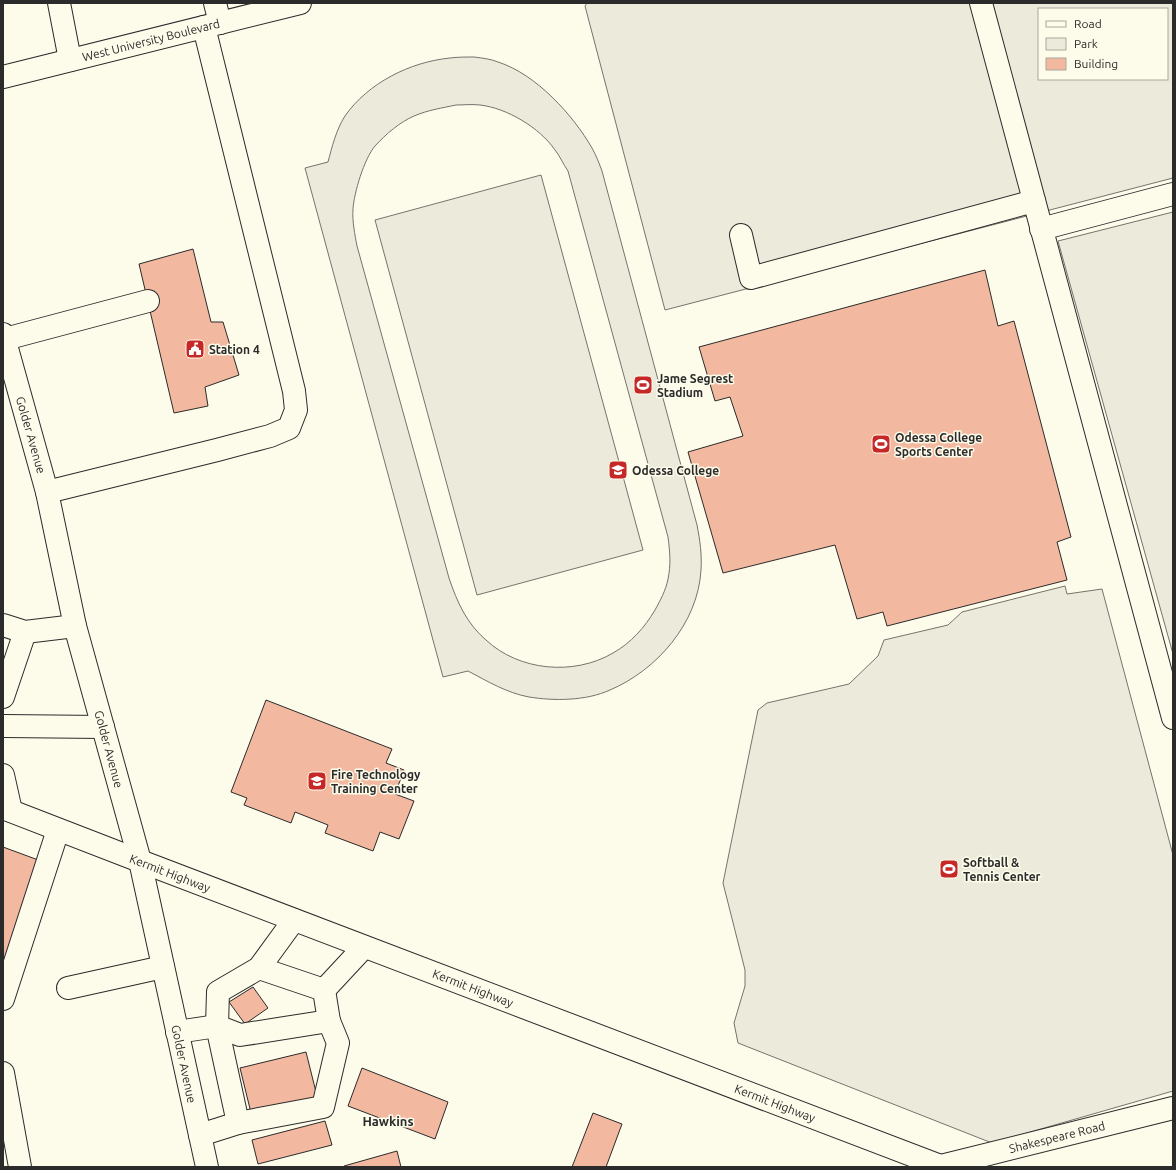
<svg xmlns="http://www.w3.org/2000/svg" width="1176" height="1170" viewBox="0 0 1176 1170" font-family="Ubuntu,sans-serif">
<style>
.green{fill:#ecebdb;stroke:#74746e;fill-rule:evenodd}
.parking{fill:#eceadb;stroke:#74746e;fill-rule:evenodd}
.building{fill:#f2b8a0;stroke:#2b2b2b}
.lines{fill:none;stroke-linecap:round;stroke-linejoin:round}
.minor-casing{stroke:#2b2b2b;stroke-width:24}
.major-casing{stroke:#2b2b2b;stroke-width:24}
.minor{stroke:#fdfbea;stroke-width:22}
.major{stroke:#fdfbea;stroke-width:22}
.labels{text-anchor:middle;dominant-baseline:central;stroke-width:3;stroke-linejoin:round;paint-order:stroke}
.street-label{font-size:12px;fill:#2b2b2b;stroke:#fdfbea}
.poi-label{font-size:12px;font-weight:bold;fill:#2b2b2b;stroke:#fdfbea;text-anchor:start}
.neighbourhood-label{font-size:13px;font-weight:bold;fill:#2b2b2b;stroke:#fdfbea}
</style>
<rect width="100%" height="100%" fill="#fdfbea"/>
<g class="green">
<path d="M474,57C482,58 491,59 498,62C536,74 573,115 592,148C596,155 599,163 602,171L697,525C700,540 702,555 701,570C698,623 657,670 610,690C586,701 554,701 529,697C507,693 487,681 468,671L443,677L305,168L328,162C332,147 336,130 345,116C368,83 410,62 450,58C458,57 466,57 474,57ZM456,105C464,105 472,104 480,105C507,108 540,128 555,150C560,156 563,164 568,171L668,537C670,552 671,565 668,579C666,590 660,601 655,610C645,627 631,643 613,653C574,676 519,671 486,640C467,624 457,602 449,578L357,246C355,235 352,221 353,209C354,193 364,159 375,146C386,134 400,122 414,116C428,110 442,108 456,105Z"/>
<path d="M541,175L643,550L477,595L375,220Z"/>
<path d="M1065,586L1067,594L1102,589L1173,855V1091L992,1143L738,1043L734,1023L745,986V970L723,883L758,710L767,703L849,684L878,656L884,640L948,625L962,612Z"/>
</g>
<g class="parking">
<path d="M587,3H1173V178L665,310L585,6ZM1039,9H1167V79H1039Z"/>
<path d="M1173,212V654L1058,241Z"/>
</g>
<g class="building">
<path d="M193,249L211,322H223L239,375L205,387L208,406L174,413L139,264Z"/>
<path d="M985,270L998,326L1014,321L1071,537L1057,542L1067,580L887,626L883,612L857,619L835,545L723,573L688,452L743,436L730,397L715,401L699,347Z"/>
<path d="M266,700L392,749L386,763L404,770L395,794L414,801L399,839L380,832L373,851L325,833L328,825L295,812L291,823L244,805L247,798L231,792Z"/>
<path d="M3,847L41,861L3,970Z"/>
<path d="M253,987L268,1008L245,1024L229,1002Z"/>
<path d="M306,1052L318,1100L252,1117L240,1068Z"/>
<path d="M362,1068L448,1102L435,1139L348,1106Z"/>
<path d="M593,1113L622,1124L606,1167H572Z"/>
<path d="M325,1121L332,1145L258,1164L252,1140Z"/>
<path d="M397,1151L401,1167H344V1166Z"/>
</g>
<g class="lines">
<g class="minor-casing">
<g id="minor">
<path d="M59,3L70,60"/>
<path d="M215,3L220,23"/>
<path d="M981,3L1173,718"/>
<path d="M1041,229L1173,194"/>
<path d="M741,235L751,278L1034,201"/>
<path d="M5,339L148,301"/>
<path d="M47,492L217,450L270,436L289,428L296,410L294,391L204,27"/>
<path d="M3,625L25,632L75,626"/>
<path d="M3,697L25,632"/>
<path d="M3,726L103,727"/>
<path d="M3,775L11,811"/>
<path d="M68,988L163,967"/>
<path d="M324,990L364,947"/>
<path d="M3,999L58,830"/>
<path d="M177,1032L217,1026L240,1035L329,1021"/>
<path d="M3,1073L20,1167"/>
<path d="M238,1123L323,1107L338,1043L329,1021L324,990L259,968"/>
<path d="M200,1135L238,1123L217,1026L218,992L259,968L294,920"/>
<path d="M941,1166L1173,1108"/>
</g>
</g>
<g class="major-casing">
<g id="major">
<path d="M3,77L300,3"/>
<path d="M3,334L47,492L75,626L140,861L207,1167"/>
<path d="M3,808L140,861L943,1167"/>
</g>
</g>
<use href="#minor" class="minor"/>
<use href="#major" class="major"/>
</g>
<defs>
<g id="civic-square" transform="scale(1)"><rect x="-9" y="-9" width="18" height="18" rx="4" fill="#c62828" stroke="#fdfbea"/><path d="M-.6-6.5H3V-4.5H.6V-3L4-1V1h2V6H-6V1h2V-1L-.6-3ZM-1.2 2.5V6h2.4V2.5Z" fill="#fff"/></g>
<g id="stadium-square" transform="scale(1)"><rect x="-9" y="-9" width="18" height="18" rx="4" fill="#c62828" stroke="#fdfbea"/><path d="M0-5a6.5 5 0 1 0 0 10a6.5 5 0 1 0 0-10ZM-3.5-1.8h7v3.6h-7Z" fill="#fff"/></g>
<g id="university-square" transform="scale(1)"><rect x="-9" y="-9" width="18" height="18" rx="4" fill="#c62828" stroke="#fdfbea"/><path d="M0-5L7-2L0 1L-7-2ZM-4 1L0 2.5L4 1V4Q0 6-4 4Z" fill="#fff"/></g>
</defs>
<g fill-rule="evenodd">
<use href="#civic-square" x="195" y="349"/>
<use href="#stadium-square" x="643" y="385"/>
<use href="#stadium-square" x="881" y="444"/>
<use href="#university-square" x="618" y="470"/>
<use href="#university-square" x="317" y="781"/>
<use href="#stadium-square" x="949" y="869"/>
</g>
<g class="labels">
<g class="street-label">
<text transform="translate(151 40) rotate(-14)">West University Boulevard</text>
<text transform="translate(31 435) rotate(74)">Golder Avenue</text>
<text transform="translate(109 749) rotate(75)">Golder Avenue</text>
<text transform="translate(170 873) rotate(21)">Kermit Highway</text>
<text transform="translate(473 988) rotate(21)">Kermit Highway</text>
<text transform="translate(184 1064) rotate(78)">Golder Avenue</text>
<text transform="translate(775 1103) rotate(21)">Kermit Highway</text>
<text transform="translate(1057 1137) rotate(-14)">Shakespeare Road</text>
</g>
<g class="poi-label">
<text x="209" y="349">Station 4</text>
<text x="657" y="378">Jame Segrest<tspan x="657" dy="14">Stadium</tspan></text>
<text x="895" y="437">Odessa College<tspan x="895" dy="14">Sports Center</tspan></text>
<text x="632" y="470">Odessa College</text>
<text x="331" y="774">Fire Technology<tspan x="331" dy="14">Training Center</tspan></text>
<text x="963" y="862">Softball &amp;<tspan x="963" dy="14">Tennis Center</tspan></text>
</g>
<g class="neighbourhood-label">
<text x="388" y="1121">Hawkins</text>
</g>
</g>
<rect width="1176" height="1170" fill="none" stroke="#2b2b2b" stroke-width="8"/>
<rect x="1038" y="8" width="130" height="72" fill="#fdfbea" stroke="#a9a89e"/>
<rect x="1046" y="21" width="20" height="6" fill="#fdfbea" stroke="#a9a89e"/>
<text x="1074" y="28" font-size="12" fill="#2b2b2b">Road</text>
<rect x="1046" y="38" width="20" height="12" fill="#ecebdb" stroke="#a9a89e"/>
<text x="1074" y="48" font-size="12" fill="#2b2b2b">Park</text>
<rect x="1046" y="58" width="20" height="12" fill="#f2b8a0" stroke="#a9a89e"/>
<text x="1074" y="68" font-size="12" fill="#2b2b2b">Building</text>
</svg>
